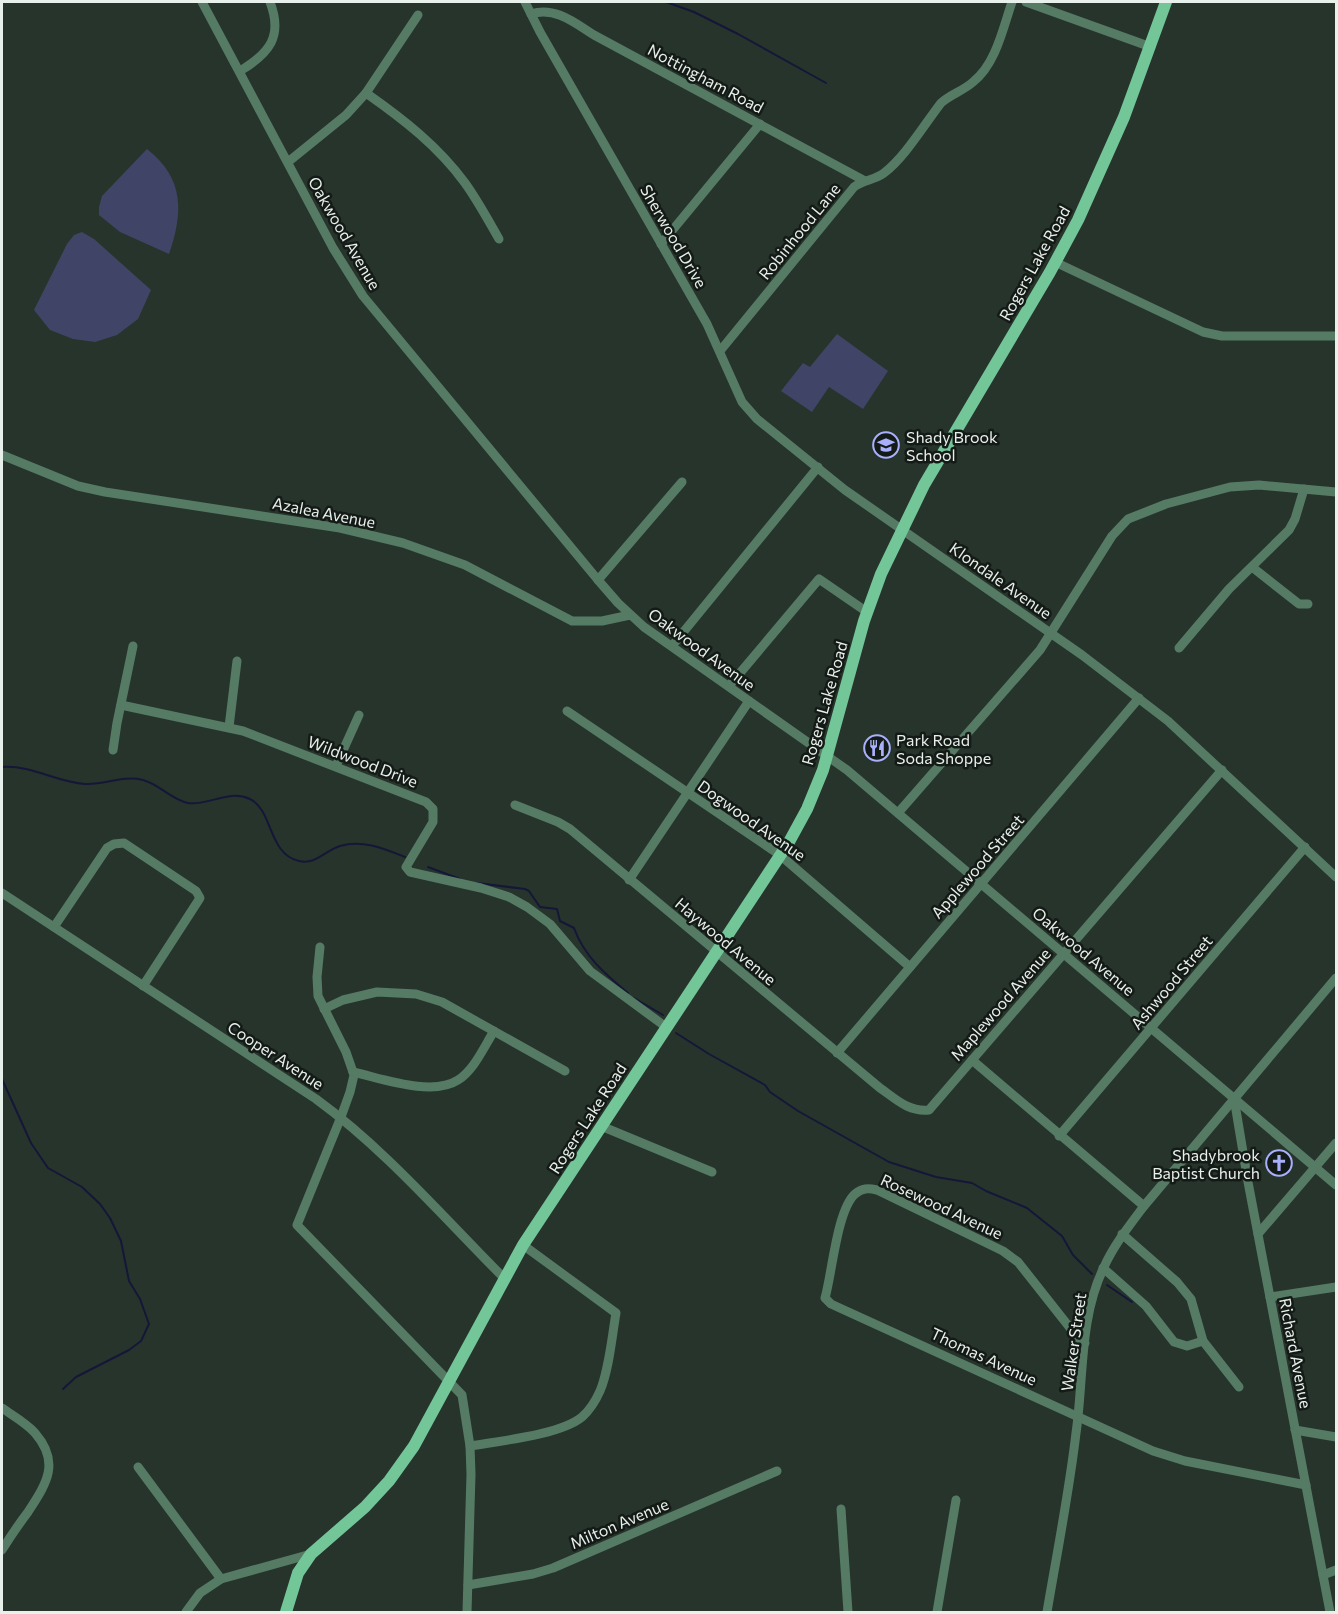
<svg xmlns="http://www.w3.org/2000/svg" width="1338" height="1614" viewBox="0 0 1338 1614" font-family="Commissioner,sans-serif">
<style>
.green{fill:#404466}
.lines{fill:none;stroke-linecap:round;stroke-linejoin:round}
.stream{stroke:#151738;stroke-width:2}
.minor{stroke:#557b65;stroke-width:9}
.major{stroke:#73c698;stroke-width:12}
.labels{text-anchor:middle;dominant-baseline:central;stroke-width:5;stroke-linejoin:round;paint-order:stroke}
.street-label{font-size:16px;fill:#e8f0eb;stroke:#141a16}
.poi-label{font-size:16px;fill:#e8f0eb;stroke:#141a16;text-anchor:start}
</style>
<rect width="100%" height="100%" fill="#27342c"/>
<g class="green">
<path d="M147,149C185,179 183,213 169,254L120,232L99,215V207L102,196Z"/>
<path d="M82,232L94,239L151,290L138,319L117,335L95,342L73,339L50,330L34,310L67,244L74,235Z"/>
<path d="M837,334L888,371L863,409L829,387L812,412L781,391L803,363L810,367Z"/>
</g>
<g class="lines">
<g class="stream">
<path d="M666,2L694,12L738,34L826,83"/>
<path d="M2,767C32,765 56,782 85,784C105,785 123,775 143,780C159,784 172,800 188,803C209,806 228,789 250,799C273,810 268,854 299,861C316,865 324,851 340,846C362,839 385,849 405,857"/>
<path d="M428,867L460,879"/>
<path d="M477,883L525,889L529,891L540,907L557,909L560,921L574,928C584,956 605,974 628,993"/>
<path d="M634,998L663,1015"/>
<path d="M676,1033L709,1054L765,1085L770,1092L798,1111L889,1162L936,1177L972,1183L986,1191L1027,1208L1062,1236L1073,1255L1092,1274"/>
<path d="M2,1079L31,1143L48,1168L82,1187L100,1204L110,1218L121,1241L129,1281L140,1299L149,1324L141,1341L129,1350L76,1377L63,1389"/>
<path d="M1107,1285L1132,1302"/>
</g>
<g class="minor">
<path d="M202,2L333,248L363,296L598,580L618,603L644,627L847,770L1336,1185"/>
<path d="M525,2L540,32L707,324L742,402L757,419L845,490L1082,655L1168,721L1336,877"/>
<path d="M1026,2L1151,47"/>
<path d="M531,14C555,6 575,23 594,35L865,181"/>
<path d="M240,71C270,53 283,36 270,2"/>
<path d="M366,93C403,119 438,146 465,183C478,201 488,220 499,239"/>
<path d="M288,162L346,115L366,93L418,15"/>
<path d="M661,244L760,124"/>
<path d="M1055,262L1203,332L1222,336H1336"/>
<path d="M720,351L854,187C863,180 875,180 884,173C905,157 924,125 941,103C951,94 963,91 973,82C996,64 1003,28 1012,2"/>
<path d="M2,455L78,486L105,492L340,528L403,543L465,565L572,621H602L630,615"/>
<path d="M1252,567L1299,604H1308"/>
<path d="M598,580L682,482"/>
<path d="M672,646L818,467"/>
<path d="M1179,648L1229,589L1289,530L1295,519L1304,489"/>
<path d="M729,686L819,579L867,612"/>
<path d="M121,705L243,731L426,802L433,809V822L406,867L410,872L481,888L509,897L527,907L550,924L590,971L666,1027"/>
<path d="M567,711L780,855L910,967"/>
<path d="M229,727L237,661"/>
<path d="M113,750L117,723L133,646"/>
<path d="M336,766L359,715"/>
<path d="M515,805L558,822L570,829L880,1088C896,1099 908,1112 929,1110L1222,770"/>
<path d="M898,813L1040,650L1112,536L1128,519L1166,504L1230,487L1259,485L1336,492"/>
<path d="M629,880L749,701"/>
<path d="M2,893L316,1099C386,1150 443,1217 504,1278"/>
<path d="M54,927L107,848L114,844L124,843L196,891L200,898L143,986"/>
<path d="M320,947L317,977L318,996L346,1052L354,1075L350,1092L341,1117L297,1225L462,1395L470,1446L471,1474L467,1612"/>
<path d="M324,1009L343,1000L377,992L416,994L442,1002L565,1071"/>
<path d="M837,1053L1139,698"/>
<path d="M972,1060L1144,1206"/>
<path d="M353,1072C381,1078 432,1097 458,1080C474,1070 484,1047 494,1031"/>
<path d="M1234,1098L1248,1182L1330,1612"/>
<path d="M601,1126L712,1172"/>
<path d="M1059,1136L1305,847"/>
<path d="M1122,1234L1177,1282L1191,1299L1203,1341L1239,1387"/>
<path d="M1258,1234L1336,1143"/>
<path d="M1103,1268L1146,1306L1174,1342L1187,1346L1203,1341"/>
<path d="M1270,1297L1336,1287"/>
<path d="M1085,1343L1078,1338L1018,1262L1003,1251L877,1190C868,1188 862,1188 855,1194C837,1210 832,1274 825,1298L831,1304L1153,1451L1185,1461L1306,1485"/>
<path d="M2,1408C13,1416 26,1423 35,1433C61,1463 46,1484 28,1512C19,1524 10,1537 2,1550"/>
<path d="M1295,1430L1336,1437"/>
<path d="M470,1446C499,1441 560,1435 582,1417C590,1410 596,1400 600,1391C609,1370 612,1336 616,1313L523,1245"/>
<path d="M138,1467L221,1579"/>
<path d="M841,1509L848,1612"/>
<path d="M1323,1575L1336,1570"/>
<path d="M468,1585L533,1574L553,1568L777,1471"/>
<path d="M186,1612L200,1593L221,1579L311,1554"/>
<path d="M937,1612L956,1500"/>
<path d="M1047,1612C1057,1553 1069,1493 1076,1433C1084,1378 1079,1318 1104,1267C1114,1245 1129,1226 1144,1206L1336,978"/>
</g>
<path class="major" d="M286,1612L298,1573L311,1554L365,1507L389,1481L414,1446L523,1245L789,842L807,809L823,770L864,621L881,574L924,485L1050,272L1078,220L1124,117L1166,2"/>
</g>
<defs>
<g id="school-ring" transform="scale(1.35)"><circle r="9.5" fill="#141a16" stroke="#a8b0fc" stroke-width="1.5"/><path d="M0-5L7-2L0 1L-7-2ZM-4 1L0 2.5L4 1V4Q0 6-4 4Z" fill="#a8b0fc"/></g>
<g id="restaurant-ring" transform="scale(1.35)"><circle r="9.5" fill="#141a16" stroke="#a8b0fc" stroke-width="1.5"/><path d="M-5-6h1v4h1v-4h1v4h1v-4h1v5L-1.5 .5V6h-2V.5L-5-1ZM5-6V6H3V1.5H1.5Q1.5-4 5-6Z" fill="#a8b0fc"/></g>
<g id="church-ring" transform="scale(1.35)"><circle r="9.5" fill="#141a16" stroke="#a8b0fc" stroke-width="1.5"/><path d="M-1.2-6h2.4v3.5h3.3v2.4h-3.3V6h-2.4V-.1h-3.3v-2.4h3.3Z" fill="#a8b0fc"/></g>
</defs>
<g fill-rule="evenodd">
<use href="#school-ring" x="886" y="445"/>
<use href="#restaurant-ring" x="877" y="748"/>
<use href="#church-ring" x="1279" y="1163"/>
</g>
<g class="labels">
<g class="street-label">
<text transform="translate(706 78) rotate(28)">Nottingham Road</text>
<text transform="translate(799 231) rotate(-51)">Robinhood Lane</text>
<text transform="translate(345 233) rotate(60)">Oakwood Avenue</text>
<text transform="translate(674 236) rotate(60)">Sherwood Drive</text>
<text transform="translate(1034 263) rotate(-61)">Rogers Lake Road</text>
<text transform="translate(324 512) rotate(11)">Azalea Avenue</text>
<text transform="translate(1001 580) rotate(35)">Klondale Avenue</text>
<text transform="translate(702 649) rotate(36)">Oakwood Avenue</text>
<text transform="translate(824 703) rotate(-74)">Rogers Lake Road</text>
<text transform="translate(363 761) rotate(21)">Wildwood Drive</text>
<text transform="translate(752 820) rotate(35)">Dogwood Avenue</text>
<text transform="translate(977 866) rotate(-49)">Applewood Street</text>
<text transform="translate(726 941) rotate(40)">Haywood Avenue</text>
<text transform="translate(1084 951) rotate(40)">Oakwood Avenue</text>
<text transform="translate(1171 982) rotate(-50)">Ashwood Street</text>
<text transform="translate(1000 1004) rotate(-49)">Maplewood Avenue</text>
<text transform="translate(276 1055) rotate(33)">Cooper Avenue</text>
<text transform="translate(587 1118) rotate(-57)">Rogers Lake Road</text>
<text transform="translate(942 1206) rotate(25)">Rosewood Avenue</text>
<text transform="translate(1073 1342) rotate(-82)">Walker Street</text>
<text transform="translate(1296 1353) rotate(79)">Richard Avenue</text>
<text transform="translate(984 1356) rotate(25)">Thomas Avenue</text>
<text transform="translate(619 1523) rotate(-23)">Milton Avenue</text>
</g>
<g class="poi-label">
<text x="906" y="436">Shady Brook<tspan x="906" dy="18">School</tspan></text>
<text x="896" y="739">Park Road<tspan x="896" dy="18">Soda Shoppe</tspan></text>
<text x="1260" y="1154" text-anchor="end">Shadybrook<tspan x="1260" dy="18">Baptist Church</tspan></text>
</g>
</g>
<rect width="1338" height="1614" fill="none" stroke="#e8f0eb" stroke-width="6"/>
</svg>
